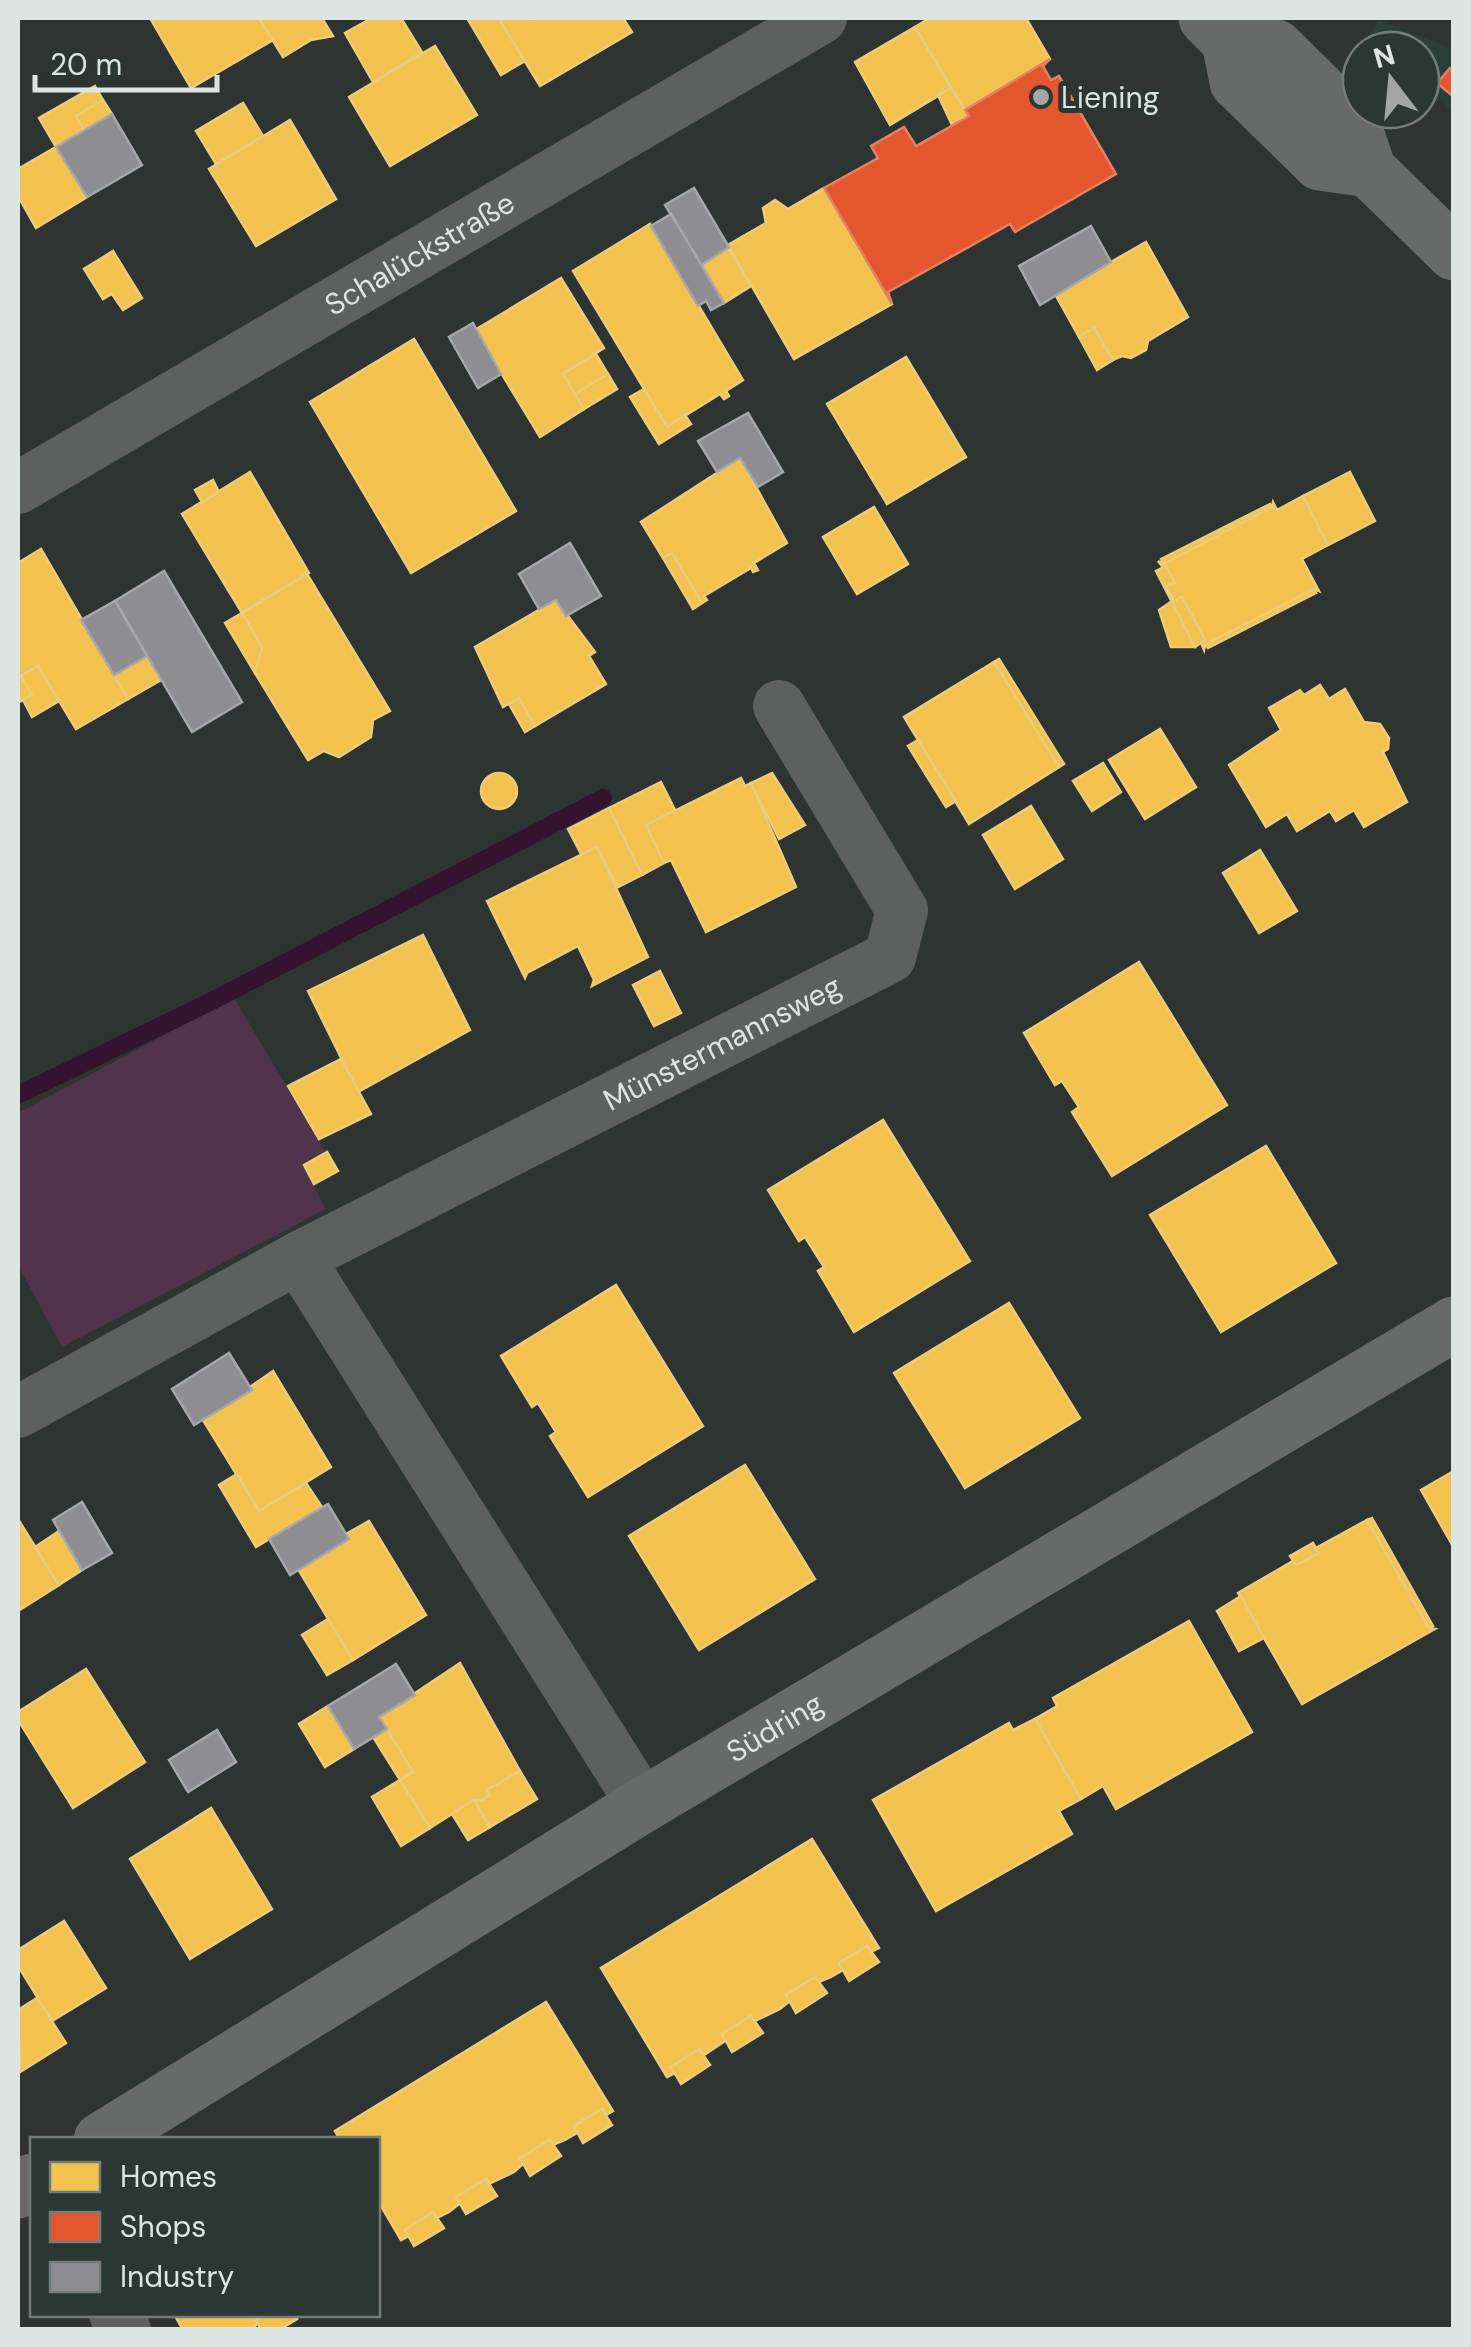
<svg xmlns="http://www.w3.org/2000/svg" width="1471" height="2347" viewBox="0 0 1471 2347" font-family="'DM Sans',sans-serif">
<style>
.built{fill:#2b3e37}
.green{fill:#51334c}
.homes{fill:#f2c14e;stroke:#eccc7a;stroke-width:2.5}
.shops{fill:#e4572e;stroke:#e28264;stroke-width:2.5}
.industry{fill:#8d8d92;stroke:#a5a7aa;stroke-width:2.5}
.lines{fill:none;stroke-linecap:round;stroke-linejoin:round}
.stream{stroke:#33132d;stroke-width:18}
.street{stroke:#5e605f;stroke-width:52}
.secondary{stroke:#676a68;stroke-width:55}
.poi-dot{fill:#a0a7a4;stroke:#2b3733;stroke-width:4}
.labels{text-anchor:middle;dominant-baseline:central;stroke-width:10;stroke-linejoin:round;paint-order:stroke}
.poi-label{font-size:30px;fill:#dde5e2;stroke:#2b3733;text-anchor:start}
.street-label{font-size:30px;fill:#dde5e2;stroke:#2b3733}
</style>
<rect width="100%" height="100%" fill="#2e3432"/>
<path class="built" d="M1379,20L1453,49V113L1421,84V50H1383L1368,36Z"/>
<path class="green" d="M234,998L325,1151L302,1164L326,1209L62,1347L18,1265V1113Z"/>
<g class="homes">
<path d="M150,18H259L273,40L191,88Z"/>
<path d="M259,18H322L333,36L311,40L283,57Z"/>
<path d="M372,18H401L422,52L373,82L345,33Z"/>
<path d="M467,18H499L525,61L501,75Z"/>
<path d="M623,18L632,32L540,86L499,19Z"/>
<path d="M930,18H1026L1050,59L965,110L915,27Z"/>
<path d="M915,27L951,88L890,125L855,62Z"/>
<path d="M435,46L477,115L390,166L349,97Z"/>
<path d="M95,86L103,100L76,116L84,130L56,147L39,118Z"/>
<path d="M951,88L969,116L952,125L938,95Z"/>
<path d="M103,100L112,114L84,130L76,116Z"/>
<path d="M243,103L263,136L216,164L196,131Z"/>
<path d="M290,120L336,199L256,246L209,169Z"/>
<path d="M56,147L87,197L36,228L18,196V169Z"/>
<path d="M824,188L892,304L794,359L728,245L766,223L763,208L775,200L788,209Z"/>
<path d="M650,224L743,380L726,391L729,396L724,399L720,394L667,427L573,271Z"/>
<path d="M1146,242L1188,317L1148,341L1146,350L1131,358L1122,356L1113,360L1094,328L1079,337L1055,294Z"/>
<path d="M728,247L751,286L724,303L701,265Z"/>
<path d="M113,251L142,298L123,310L112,294L103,299L84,269Z"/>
<path d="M561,278L604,348L563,374L584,409L540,437L475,330Z"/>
<path d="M1094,328L1113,360L1097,370L1079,337Z"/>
<path d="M414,339L516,511L411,573L310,402Z"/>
<path d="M596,354L608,374L575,394L563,374Z"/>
<path d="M906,357L966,457L887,504L827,404Z"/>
<path d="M608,374L617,389L584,409L575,394Z"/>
<path d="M644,389L667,427L685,415L691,424L659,444L630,397Z"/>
<path d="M740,458L787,543L754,563L758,570L753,572L751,568L704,596L707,600L702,603L672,553L663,558L641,522Z"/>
<path d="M250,472L309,573L242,613L182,514Z"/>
<path d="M1350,472L1375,521L1328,545L1303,496Z"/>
<path d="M213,480L219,492L202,502L195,490Z"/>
<path d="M1303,496L1328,545L1302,559L1319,591L1314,589L1205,645L1204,650L1201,643L1205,640L1182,597L1174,601L1166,586L1175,583L1158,561L1163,564L1272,507L1273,502L1277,510Z"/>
<path d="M1270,504L1272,507L1163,564L1161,559Z"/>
<path d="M874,507L908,564L857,594L823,537Z"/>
<path d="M41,549L128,699L76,729L38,666L21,676L32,694L18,703V563Z"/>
<path d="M672,553L702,603L693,609L663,558Z"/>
<path d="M1166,566L1175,583L1166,586L1174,601L1182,597L1205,640L1195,647L1156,571Z"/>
<path d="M307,574L390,711L373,720L371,737L339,757L324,751L308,760L255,673L262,647L242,613Z"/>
<path d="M1314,589L1316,593L1208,648L1205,645Z"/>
<path d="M556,600L595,652L589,656L606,684L535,726L519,698L503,707L475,647Z"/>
<path d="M1172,601L1195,647H1171L1159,610Z"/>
<path d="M242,613L262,647L255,673L225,623Z"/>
<path d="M147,656L161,680L128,699L114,675Z"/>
<path d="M999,659L1064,764L1059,767L994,662Z"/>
<path d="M994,662L1059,767L969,824L904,717Z"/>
<path d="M38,666L59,701L32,717L23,700L32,694L21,676Z"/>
<path d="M1320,685L1329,699L1345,689L1364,722L1380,724L1389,738L1388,749L1383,752L1407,802L1364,827L1354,810L1336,821L1330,811L1297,831L1287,814L1266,827L1229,765L1281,730L1269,708L1300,690L1304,695Z"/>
<path d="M519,698L535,726L525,732L509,704Z"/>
<path d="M1160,729L1196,787L1145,819L1109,760Z"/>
<path d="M918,740L956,801L946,807L908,746Z"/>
<path d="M1103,763L1121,792L1092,811L1073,781Z"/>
<path d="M772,773L805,825L779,839L751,783Z"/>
<circle cx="499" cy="791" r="18"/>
<path d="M741,778L745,786L751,783L796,887L706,932L671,860L664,863L646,825Z"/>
<path d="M661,782L675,810L646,825L664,863L642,875L609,808Z"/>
<path d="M1031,806L1063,859L1015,889L983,835Z"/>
<path d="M609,808L642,875L618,887L597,847L581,854L568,829Z"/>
<path d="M597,847L648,957L592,986L594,980L578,946L527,973L525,978L487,901Z"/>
<path d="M1260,850L1297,911L1259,933L1223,873Z"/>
<path d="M423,935L470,1030L358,1092L308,991Z"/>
<path d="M1139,962L1227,1105L1112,1176L1072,1112L1079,1107L1062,1081L1055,1085L1024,1033Z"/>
<path d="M660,971L681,1013L654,1026L633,985Z"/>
<path d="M341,1059L371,1114L319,1139L288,1086Z"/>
<path d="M883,1120L970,1261L854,1332L818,1271L824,1267L805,1237L799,1241L768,1190Z"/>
<path d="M1266,1146L1336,1263L1221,1332L1150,1215Z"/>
<path d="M327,1152L338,1171L314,1184L304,1165Z"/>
<path d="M616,1285L703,1426L588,1497L550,1436L556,1432L538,1403L532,1407L501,1356Z"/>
<path d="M1009,1303L1080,1418L965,1488L894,1373Z"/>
<path d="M273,1371L331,1467L259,1511L203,1420Z"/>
<path d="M745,1465L815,1579L699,1650L629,1536Z"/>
<path d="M1454,1471V1548L1421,1490Z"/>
<path d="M237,1474L259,1511L306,1483L322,1507L256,1547L219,1485Z"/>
<path d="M1372,1518L1433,1626L1429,1628L1367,1520Z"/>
<path d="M18,1519L59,1585L18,1611Z"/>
<path d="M1367,1520L1429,1628L1435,1629L1302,1704L1238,1593L1293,1561L1296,1565L1319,1553L1316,1548Z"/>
<path d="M369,1521L426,1615L353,1660L298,1569L349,1539L346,1534Z"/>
<path d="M59,1531L82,1570L59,1585L35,1547Z"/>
<path d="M1313,1543L1319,1553L1296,1565L1290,1556Z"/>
<path d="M1241,1596L1264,1638L1239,1651L1217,1611Z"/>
<path d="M328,1619L353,1660L327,1675L302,1635Z"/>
<path d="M1189,1621L1252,1732L1116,1809L1103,1786L1081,1799L1035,1719L1057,1706L1053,1698Z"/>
<path d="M460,1663L520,1771L487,1790L490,1795L482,1800H474L430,1828L400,1780L413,1772L379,1717Z"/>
<path d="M86,1669L145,1762L73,1808L18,1720V1712Z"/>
<path d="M328,1706L354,1749L325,1767L299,1724Z"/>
<path d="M1035,1719L1081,1799L1059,1811L1072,1834L936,1911L873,1800L1009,1723L1013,1730Z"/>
<path d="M387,1729L413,1772L400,1780L373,1737Z"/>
<path d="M520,1771L537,1799L490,1827L474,1800H482L490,1795L487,1790Z"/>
<path d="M400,1780L430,1828L401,1846L372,1797Z"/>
<path d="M474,1800L490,1827L468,1840L452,1814Z"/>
<path d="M211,1808L272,1909L190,1959L130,1859Z"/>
<path d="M812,1839L879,1948L871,1952L867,1946L839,1963L843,1970L831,1977L819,1982L815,1977L786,1995L790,2001L780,2009L755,2021L751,2016L722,2034L725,2041L704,2055L699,2049L671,2067L675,2073L667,2077L601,1968Z"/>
<path d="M64,1921L106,1988L52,2021L18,1966V1950Z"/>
<path d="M867,1946L879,1962L849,1981L839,1963Z"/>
<path d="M815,1977L827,1993L796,2013L786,1995Z"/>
<path d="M37,1998L66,2043L20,2072L18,2010Z"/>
<path d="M546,2002L613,2111L606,2115L602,2109L574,2126L577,2133L565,2140L553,2145L550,2140L520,2158L523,2164L514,2172L489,2184L486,2179L456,2197L459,2204L449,2212L437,2218L433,2212L405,2230L409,2236L401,2240L378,2201V2140H340L335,2131Z"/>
<path d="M751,2016L763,2033L732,2052L722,2034Z"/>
<path d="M699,2049L710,2065L681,2084L671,2067Z"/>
<path d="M602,2109L612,2125L583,2143L574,2126Z"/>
<path d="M550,2140L561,2156L530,2176L520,2158Z"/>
<path d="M486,2179L497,2196L466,2214L456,2197Z"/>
<path d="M433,2212L444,2228L414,2246L405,2230Z"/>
<path d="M174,2314H265L252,2330H183Z"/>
<path d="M265,2314H294L297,2319L279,2330H261L256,2320Z"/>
</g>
<g class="shops">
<path d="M1050,59L1043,66L1051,80L1059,76L1116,174L1015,232L1010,224L888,292L892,304L824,188L878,158L871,146L904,127L916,146L969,116L965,110Z"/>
<path d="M1450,68L1454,71V97L1437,83Z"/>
</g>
<g class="industry">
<path d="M112,114L142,165L87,197L56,147Z"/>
<path d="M694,188L729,247L701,265L665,205Z"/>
<path d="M671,214L724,303L711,310L706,301L698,306L651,226Z"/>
<path d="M1091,226L1111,262L1040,305L1019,266Z"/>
<path d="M473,323L501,374L478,388L449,337Z"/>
<path d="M748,413L783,472L758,487L740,458L717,472L698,441Z"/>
<path d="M570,543L601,596L566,616L556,600L539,609L519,574Z"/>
<path d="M164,571L242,702L192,732L115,601Z"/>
<path d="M115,601L147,656L114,675L81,620Z"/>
<path d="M229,1353L252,1390L194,1425L172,1389Z"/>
<path d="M82,1502L112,1553L82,1570L53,1520Z"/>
<path d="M328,1504L349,1539L290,1575L269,1539Z"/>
<path d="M396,1664L415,1695L379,1717L387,1729L354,1749L328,1706Z"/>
<path d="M217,1730L236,1762L188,1792L169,1760Z"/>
</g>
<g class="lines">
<path class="stream" d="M18,1095L210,1002L603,798"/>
<g class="street">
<path id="s1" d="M18,488L821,18"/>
<path d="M298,1258L643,1805"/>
<path id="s2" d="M18,1412L298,1258L890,957L902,910L779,706"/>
<path d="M115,2314L125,2330"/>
</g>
<g class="secondary">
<path d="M1206,18L1229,41L1237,82L1320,163L1369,170"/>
<path d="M1229,41L1276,47L1353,123L1369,170L1454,253"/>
<path id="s3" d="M101,2140L643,1805L1454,1324"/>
<path d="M18,2191L32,2181"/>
</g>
</g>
<circle class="poi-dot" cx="1041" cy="97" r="10"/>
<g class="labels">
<g class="poi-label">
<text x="1061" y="97">Liening</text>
</g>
<g class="street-label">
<text stroke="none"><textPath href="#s1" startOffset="465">Schalückstraße</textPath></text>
<text stroke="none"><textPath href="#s2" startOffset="795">Münstermannsweg</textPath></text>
<text stroke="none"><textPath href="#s3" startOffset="790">Südring</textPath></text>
</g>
</g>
<rect width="1471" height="2347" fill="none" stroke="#dde5e2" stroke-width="40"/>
<rect x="30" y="2137" width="350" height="180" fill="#2b3733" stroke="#727d79" stroke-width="2.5"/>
<rect x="50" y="2162" width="50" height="30" fill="#f2c14e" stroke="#727d79" stroke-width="2.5"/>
<text x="120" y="2187" font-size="30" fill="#dde5e2">Homes</text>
<rect x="50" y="2212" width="50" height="30" fill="#e4572e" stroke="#727d79" stroke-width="2.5"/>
<text x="120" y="2237" font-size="30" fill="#dde5e2">Shops</text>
<rect x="50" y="2262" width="50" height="30" fill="#8d8d92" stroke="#727d79" stroke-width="2.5"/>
<text x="120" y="2287" font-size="30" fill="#dde5e2">Industry</text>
<g transform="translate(1391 80) rotate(344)"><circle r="48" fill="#2b3733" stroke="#727d79" stroke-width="2.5"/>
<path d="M0-8L18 38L0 25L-18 38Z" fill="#a0a7a4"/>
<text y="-15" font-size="28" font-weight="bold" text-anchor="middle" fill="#dde5e2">N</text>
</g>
<path d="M35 75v15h182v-15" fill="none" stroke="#dde5e2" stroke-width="5"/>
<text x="50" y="75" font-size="30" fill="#dde5e2" stroke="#2b3733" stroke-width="8" paint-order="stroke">20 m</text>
</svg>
